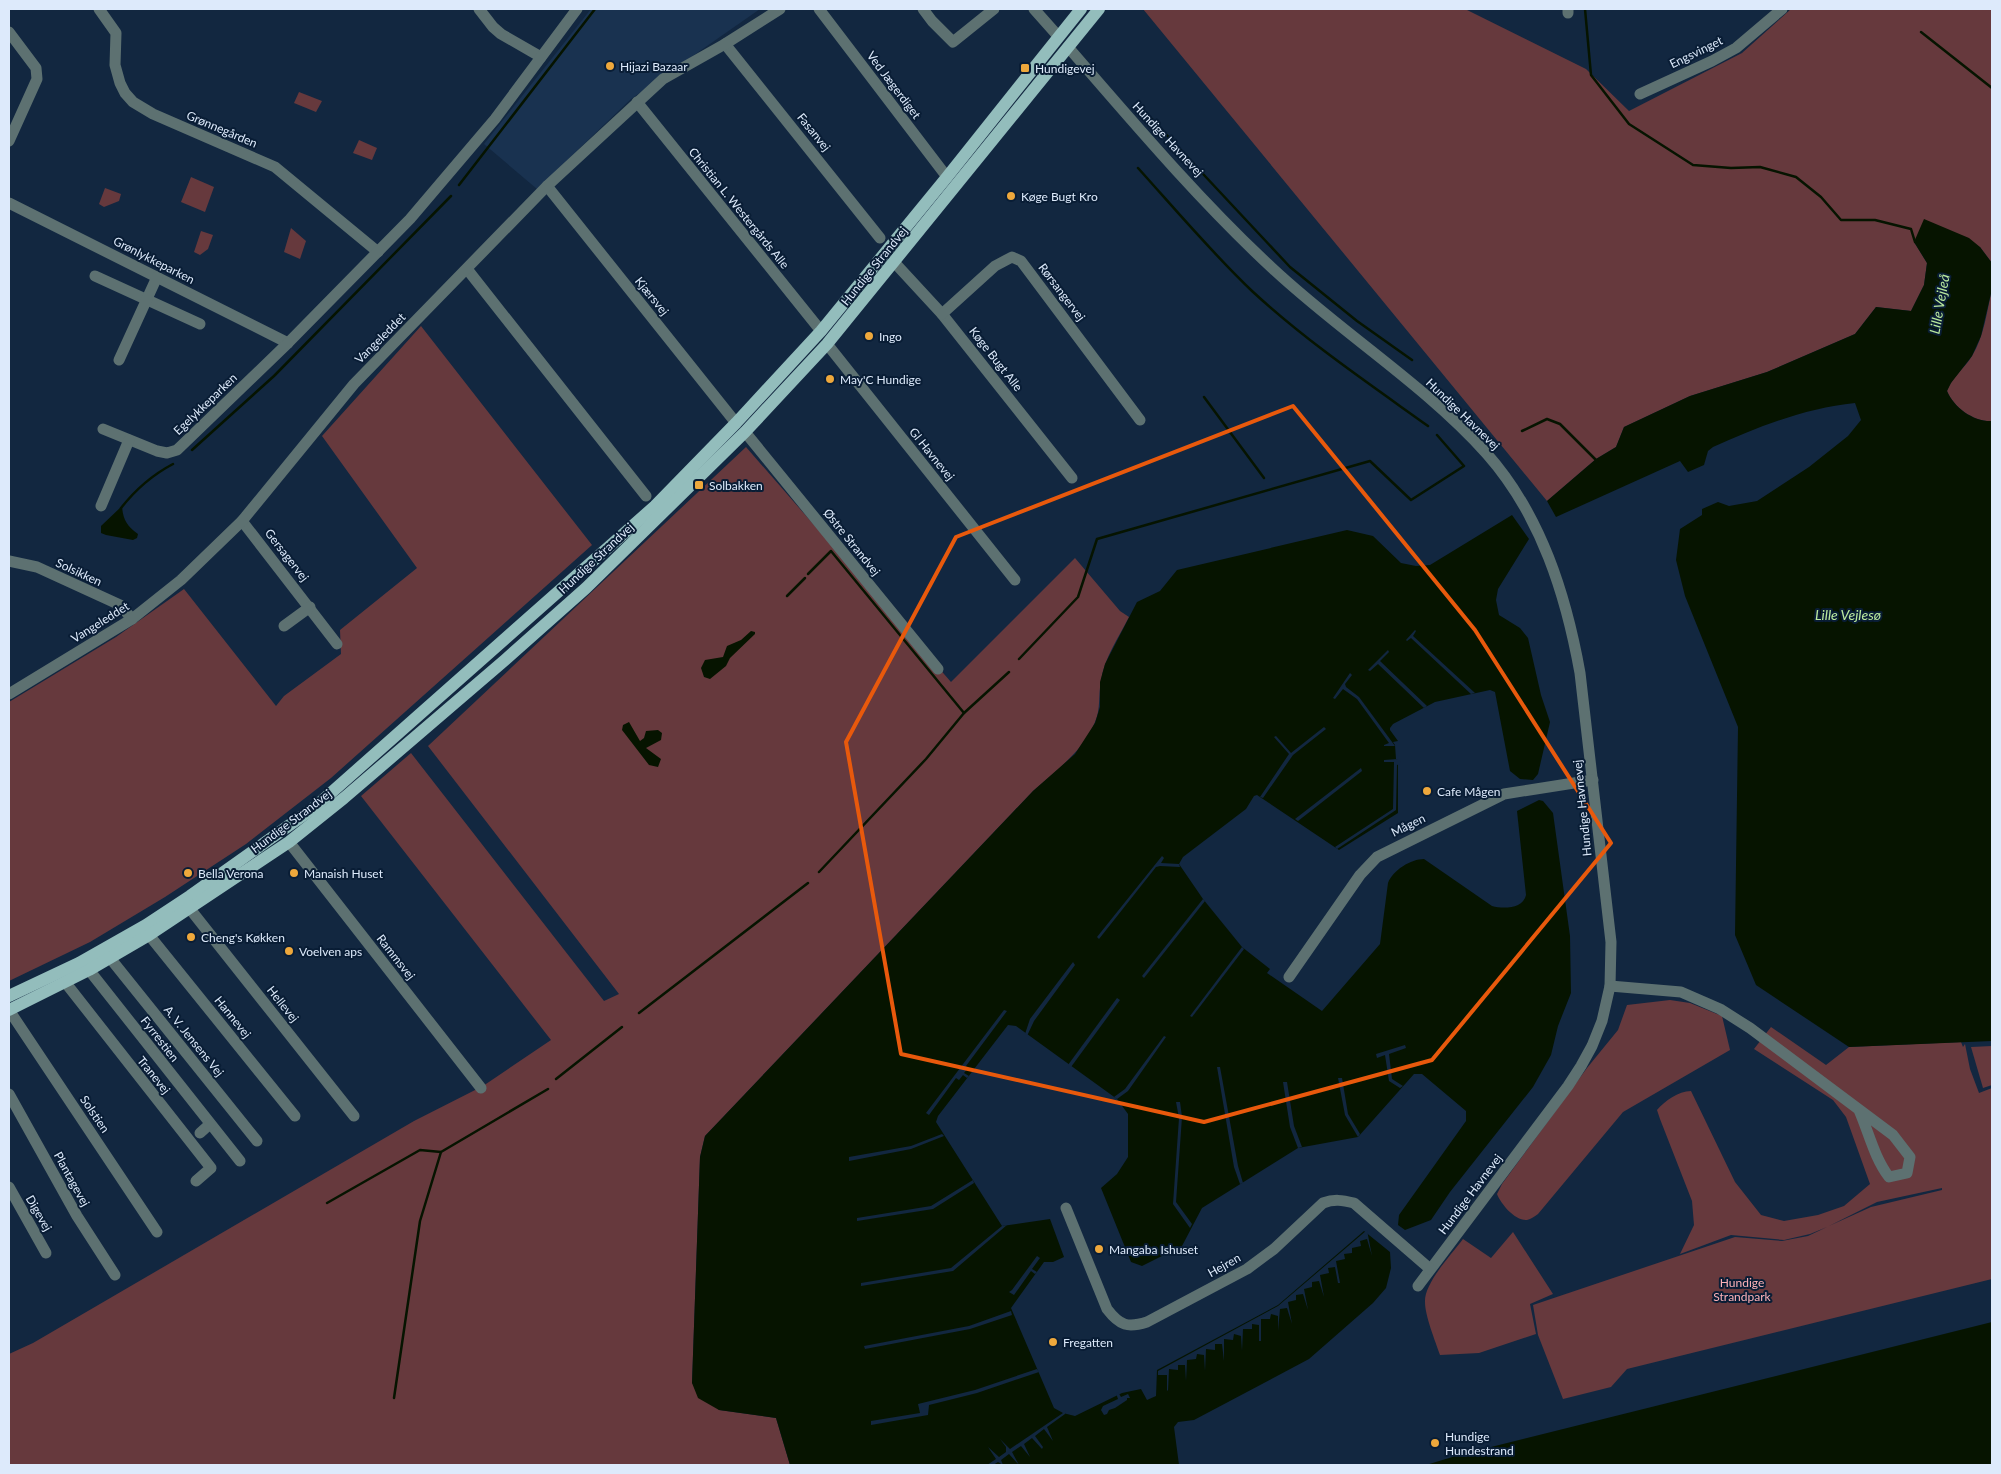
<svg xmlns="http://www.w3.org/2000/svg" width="2001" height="1474" viewBox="0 0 2001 1474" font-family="Lato,sans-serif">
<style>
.built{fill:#193250}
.green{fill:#66393d;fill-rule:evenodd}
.water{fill:#061400}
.pier{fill:#122740}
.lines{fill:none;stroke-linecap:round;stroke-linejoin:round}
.stream{stroke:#061400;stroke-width:2.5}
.minor{stroke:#5d7171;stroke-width:11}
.major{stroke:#93bdbc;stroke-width:12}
.marked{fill:none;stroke:#e8590c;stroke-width:4;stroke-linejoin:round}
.poi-dot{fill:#eea83c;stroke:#091d35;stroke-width:2}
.labels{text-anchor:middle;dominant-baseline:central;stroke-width:4;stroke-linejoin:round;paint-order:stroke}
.street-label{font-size:12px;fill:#ddeafb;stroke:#091d35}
.poi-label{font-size:12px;fill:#ddeafb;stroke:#091d35;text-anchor:start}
.park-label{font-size:12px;fill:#fdb1b7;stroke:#091d35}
.water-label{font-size:14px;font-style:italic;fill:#bbea9e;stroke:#091d35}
</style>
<rect width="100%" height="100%" fill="#122740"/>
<path class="built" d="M591,9H760L631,99L537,189L484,144Z"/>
<g class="green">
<path d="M1143,9H1465L1586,69L1629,111L1742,53L1791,9H1992V263L1980,247L1914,242L1927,263L1924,285L1911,311L1876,307L1855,334L1767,372L1690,396L1624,427L1616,447L1596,459L1547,501Z"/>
<path d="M299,92L322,101L316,112L294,103Z"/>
<path d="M359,140L377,148L372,160L353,153Z"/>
<path d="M191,177L214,187L205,212L181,202Z"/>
<path d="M105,188L121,194L119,201L104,207L99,204Z"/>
<path d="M291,228L306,241L300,259L284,252Z"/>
<path d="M201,231L213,235L208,249L200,255L194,252Z"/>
<path d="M1992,289V421C1974,422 1954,408 1947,391C1952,377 1964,369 1972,356C1984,337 1987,311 1992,289Z"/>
<path d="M421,326L592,545L331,778L246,844L165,897L90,942L9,981V702L116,637L184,589L276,706L284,696L341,654L340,630L417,568L322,436Z"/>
<path d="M746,447L951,682L1075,558L1120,611L1129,617C1119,637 1104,658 1101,681C1098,695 1101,709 1095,722C1083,751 1056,771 1033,791L705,1136L700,1157L692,1383L719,1410L776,1418L790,1465H9V1354L33,1343L414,1121L483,1086L551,1040L361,796L411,753L604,1001L619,994L428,746Z"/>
<path d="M1670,1000L1690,1003L1722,1016L1730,1050L1623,1112L1538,1214C1535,1216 1531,1219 1527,1220C1515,1221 1501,1204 1497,1194L1502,1184L1587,1068L1618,1030L1627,1005Z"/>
<path d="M1771,1027L1826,1065L1849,1047L1961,1042L1963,1047L1965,1044L1970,1069L1979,1093L1992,1088V1279L1627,1369L1611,1387L1563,1399L1538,1335L1533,1305L1735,1237L1782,1241L1808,1236L1827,1227L1810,1234L1784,1240L1731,1235L1680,1254L1694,1225L1692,1201L1660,1119L1657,1110C1665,1101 1678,1091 1691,1091L1735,1182L1761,1215L1784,1221L1818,1215L1844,1206L1870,1184L1846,1117L1833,1100L1754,1049ZM1942,1188V1190L1871,1207L1829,1226L1877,1202Z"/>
<path d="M1992,1046V1085L1983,1088L1971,1047Z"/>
<path d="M1513,1232L1553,1294L1530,1304L1536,1334L1479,1353L1440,1355C1435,1340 1425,1316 1425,1302C1424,1283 1452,1254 1463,1239L1491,1258Z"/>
</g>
<g class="water">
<path d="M1924,219L1969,238L1980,247L1992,263V289L1981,336L1972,356L1951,383L1947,391C1954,408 1974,422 1992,421V1041L1849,1047L1756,985L1735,935L1738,727L1685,596L1676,560L1680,529L1702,515V509L1718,502L1729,506L1757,501L1809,467L1848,436L1861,420L1855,403C1805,408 1758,427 1713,447L1708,451L1704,465L1688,472L1680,461L1556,517L1547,501L1596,459L1616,447L1624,427L1690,396L1767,372L1855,334L1876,307L1911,311L1924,285L1927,263L1914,242Z"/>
<path d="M122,506C123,520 127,526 138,534L137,538L133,540L106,535L101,533V526Z"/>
<path d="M1512,515L1529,539L1498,589L1496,600L1499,615L1520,628L1528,638L1541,695L1550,722L1538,774L1533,780L1520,779L1510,771L1495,692L1490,690L1435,702L1393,724L1390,728V730L1398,741L1393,742L1395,745L1396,759H1398V813L1339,850L1257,795L1254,796L1246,809L1183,857L1179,864L1203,899L1242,947L1270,969L1267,973L1322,1011L1380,944L1388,883C1393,870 1411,859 1424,859L1492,906C1503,909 1523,909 1526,895L1517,811L1539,800L1543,801L1553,813L1570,936L1571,993L1558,1026L1551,1055L1533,1087L1450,1192L1431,1220L1405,1230L1398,1225L1399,1215L1466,1121V1111L1422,1074H1414L1358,1137L1298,1148L1202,1208L1182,1246L1142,1266L1131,1262L1101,1188L1117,1174L1128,1157V1114L1117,1099L1016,1026L1008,1025L938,1116L936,1122L1002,1226L1050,1219L1064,1257L1053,1262H1044L1011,1308L1054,1408L1063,1413L1075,1416L1122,1393L1141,1389L1147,1400L1156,1396L1157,1370L1278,1305L1364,1231L1390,1252L1391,1268L1386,1288L1373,1303L1309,1359L1194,1420L1178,1422L1174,1427L1179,1465H790L776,1418L719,1410L698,1398L692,1383L700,1157L705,1136L1033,791L1075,754L1095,723L1100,707V682L1105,664L1137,602L1160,591L1177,570L1347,530L1373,536L1401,563L1416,566L1430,565Z"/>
<path d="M751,631L755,632V634L730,658L726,666L710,679L704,677L701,668L705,660L723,657L727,646L741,640Z"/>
<path d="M629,722L640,741L644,738L646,731L658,730L662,733L661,740L646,748L661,759L658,767L649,765L622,730L623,725Z"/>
<path d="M1992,1322V1465H1426L1459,1455Z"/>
</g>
<g class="pier">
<path d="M1415,630L1416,631L1413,636L1475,693L1471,694L1411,638L1407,641L1406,640Z"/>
<path d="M1388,650L1389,652L1380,661L1427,706L1424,708L1378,664L1370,671L1368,670Z"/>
<path d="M1350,673L1352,675L1345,684L1346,687L1359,697L1395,746H1384V745L1389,743L1357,699L1343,689L1335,699L1333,698Z"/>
<path d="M1324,727L1326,729L1293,755L1263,798L1260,797L1289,754L1274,737L1276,736L1291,753Z"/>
<path d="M1398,759L1401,761L1400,764L1397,765L1396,810L1337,849L1335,847L1393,809L1394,762H1384V760Z"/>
<path d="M1361,768L1362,771L1298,821L1295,819Z"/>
<path d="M1162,856L1164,858L1161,863L1179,864L1180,867L1160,866L1156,867L1099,939L1097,937Z"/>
<path d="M1203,899L1205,901L1144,978L1142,976Z"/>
<path d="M1242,947L1244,949L1192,1017L1190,1016Z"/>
<path d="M1073,962L1075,965L1034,1021L1027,1036L1025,1034L1030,1019Z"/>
<path d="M1117,998L1120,1000L1071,1067L1068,1065Z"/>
<path d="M1004,1010L1007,1011L966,1066L968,1068L964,1073L969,1076L967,1078L963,1075L959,1080L956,1078L929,1115L926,1113Z"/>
<path d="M1164,1036L1166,1037L1128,1091L1117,1099L1114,1097L1125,1089Z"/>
<path d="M1405,1045L1406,1048L1389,1054L1392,1079L1403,1086L1400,1088L1389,1081L1385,1055L1377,1058L1376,1054Z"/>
<path d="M1217,1067H1220L1238,1166L1243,1183L1240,1184L1234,1167Z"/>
<path d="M1338,1078H1342L1348,1114L1360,1134L1358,1137L1345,1115Z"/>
<path d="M1283,1082H1287L1294,1126L1302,1147L1298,1148L1290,1127Z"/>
<path d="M1176,1102H1180L1182,1117L1176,1202L1192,1224L1190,1228L1173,1204L1179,1118Z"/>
<path d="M942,1134L944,1136L911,1149L849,1161V1157L911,1146Z"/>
<path d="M973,1180L974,1183L933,1209L857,1221V1218L931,1206Z"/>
<path d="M1007,1225L953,1271L861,1286V1283L951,1268L1002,1226Z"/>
<path d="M1367,1230L1372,1256L1367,1239L1360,1241L1361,1246L1352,1248V1253L1344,1254L1345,1259L1336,1261L1340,1283H1338L1335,1267L1328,1268L1329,1273L1320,1275L1324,1297L1319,1281L1312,1282V1287L1304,1289L1308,1310L1303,1294L1296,1295V1300L1288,1302L1292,1324L1287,1308L1280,1309L1278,1331V1316L1271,1314L1270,1319H1261V1341H1259V1325L1252,1324V1329H1243L1242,1351L1241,1336L1234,1334L1233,1340L1224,1339V1361L1222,1344H1215V1350L1206,1349L1205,1371L1204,1355L1197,1354L1196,1359L1187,1360L1186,1381L1185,1365H1178V1370L1169,1369L1168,1391L1167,1390V1375H1158V1371L1278,1306Z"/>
<path d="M1037,1256L1040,1258L1032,1269L1037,1272L1035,1274L1031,1271L1014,1295L1009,1292L1012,1290Z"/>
<path d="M1011,1311L1012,1315L970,1329L865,1349L864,1346L969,1326Z"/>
<path d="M1037,1369L1039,1372L977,1393L929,1405L928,1415L871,1425V1421L920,1413L918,1404L975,1390Z"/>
<path d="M1118,1392L1121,1397L1128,1394L1130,1398H1127V1400L1115,1408L1109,1410L1107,1414L1104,1415L1101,1410L1103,1406L1118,1399L1116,1393Z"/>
<path d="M1063,1410L1066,1411L1065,1414L1047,1427L1053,1441L1044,1429L1035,1436L1043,1447L1042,1449L1032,1438L1024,1444L1030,1457L1021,1446L1012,1452L1019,1465L1009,1454L1001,1460L1003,1465L998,1462L993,1465H987L996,1459L988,1447L999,1457L1006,1452V1447L1000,1439L1010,1449L1063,1413Z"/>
</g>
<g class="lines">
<g class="stream">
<path d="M1585,9L1591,75L1629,124L1693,165L1731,168L1760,167L1796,177L1821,197L1841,220H1875L1911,229L1915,242"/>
<path d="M1921,32L1992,88"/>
<path d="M1147,114L1290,267L1357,321L1412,360"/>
<path d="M1138,168C1175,209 1212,253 1252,291C1306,341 1368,383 1428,426"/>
<path d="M459,185L595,9"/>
<path d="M1204,397L1264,478"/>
<path d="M1522,431L1547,419L1560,424L1597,461"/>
<path d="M192,450L274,376L451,196"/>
<path d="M121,508C136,489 152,475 173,464"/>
<path d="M808,574L831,551L964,713"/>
<path d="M787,596L805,578"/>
<path d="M1019,659L1078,597L1097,539L1370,461L1411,500L1464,466L1437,435"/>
<path d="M819,872L926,759L964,713L1009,672"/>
<path d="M639,1013L808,883"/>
<path d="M556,1079L622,1027"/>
<path d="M327,1203L420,1150L441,1152"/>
<path d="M394,1398L420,1221L441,1152L548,1089"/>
</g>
<g class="minor">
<path d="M99,9L116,33L115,65L120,83L125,93L133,102L153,114L275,167L378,252"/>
<path d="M479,9L493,27L501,34L541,57"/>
<path d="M819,9L947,177"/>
<path d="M923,9L932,21L953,42L994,9"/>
<path d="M1034,9L1058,36"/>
<path d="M1568,9V13"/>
<path d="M9,32L36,68L37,79L9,141"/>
<path d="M725,44L880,238"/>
<path d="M1068,47C1133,122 1198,199 1271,267C1340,332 1423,383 1487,454C1541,515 1566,595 1580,673L1611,942L1610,986L1602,1021L1592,1046L1581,1066L1568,1086L1418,1286"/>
<path d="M1640,94L1712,61L1736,48L1782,9"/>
<path d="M637,102L821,331"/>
<path d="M547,186L736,423"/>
<path d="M9,203L288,343"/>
<path d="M894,262L942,314L1072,478"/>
<path d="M467,269L646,496"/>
<path d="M95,276L200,324"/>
<path d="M942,314L995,266L1012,257L1021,261L1140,420"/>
<path d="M827,344L1015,580"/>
<path d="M119,360L157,277"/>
<path d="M103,429L157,451L167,453L177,450L288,343L410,219L495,119L577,9"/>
<path d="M745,432L938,669"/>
<path d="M101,506L129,440"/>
<path d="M242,521L337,644"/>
<path d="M9,561L37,567L120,605L132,619"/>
<path d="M284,626L310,607"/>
<path d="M9,694L132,619L181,580L242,521L354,384L547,186L663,79L725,44L780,9"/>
<path d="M289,842L481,1088"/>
<path d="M190,909L354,1116"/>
<path d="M149,935L295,1116"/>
<path d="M110,958L257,1141"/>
<path d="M89,970L240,1161"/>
<path d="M1289,977L1360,875L1377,857L1504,794L1593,780"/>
<path d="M65,982L211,1168L196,1181"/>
<path d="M1610,986L1681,992L1720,1009L1750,1028L1893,1135L1910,1157L1907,1173L1889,1177C1874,1157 1869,1133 1859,1110"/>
<path d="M9,1010L157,1232"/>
<path d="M9,1094L77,1216L115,1275"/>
<path d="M200,1133L210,1124"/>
<path d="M9,1187L46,1253"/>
<path d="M1066,1208L1107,1309C1120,1326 1128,1328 1147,1322L1247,1269L1274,1249L1323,1203C1334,1199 1342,1200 1354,1203L1430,1269"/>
</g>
<g class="major">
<path d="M9,996L79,963L146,925L190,896L315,807L655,506L736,423L821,331L947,177L1081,9"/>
<path d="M9,1010L89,970L149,935L289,842L344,798L505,660L586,588L745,432L827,344L1099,9"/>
</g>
</g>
<path class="marked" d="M1293,406L1475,630L1611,843L1432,1060L1204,1122L901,1054L846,742L956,537Z"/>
<g class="poi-dot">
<circle cx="610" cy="66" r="5"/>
<rect x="1020" y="63" width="10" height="10" rx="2.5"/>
<circle cx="1011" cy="196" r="5"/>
<circle cx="869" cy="336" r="5"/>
<circle cx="830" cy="379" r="5"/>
<rect x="694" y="480" width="10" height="10" rx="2.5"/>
<circle cx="1427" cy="791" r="5"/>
<circle cx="188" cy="873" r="5"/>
<circle cx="294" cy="873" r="5"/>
<circle cx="191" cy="937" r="5"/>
<circle cx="289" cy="951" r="5"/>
<circle cx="1099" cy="1249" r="5"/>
<circle cx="1053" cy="1342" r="5"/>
<circle cx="1435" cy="1443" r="5"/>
</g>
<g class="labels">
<g class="street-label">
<text transform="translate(1696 52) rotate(-26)">Engsvinget</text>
<text transform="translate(894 85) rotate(53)">Ved Jægerdiget</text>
<text transform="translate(222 129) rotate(23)">Grønnegården</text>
<text transform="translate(814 132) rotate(51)">Fasanvej</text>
<text transform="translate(1168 139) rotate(47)">Hundige Havnevej</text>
<text transform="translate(739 208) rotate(51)">Christian L. Westergårds Alle</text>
<text transform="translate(154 260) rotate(27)">Grønlykkeparken</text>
<text transform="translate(874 266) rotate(-51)">Hundige Strandvej</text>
<text transform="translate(1062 292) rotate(53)">Rørsangervej</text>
<text transform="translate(652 296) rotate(51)">Kjærsvej</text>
<text transform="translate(380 338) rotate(-45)">Vangeleddet</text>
<text transform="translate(996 359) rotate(52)">Køge Bugt Alle</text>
<text transform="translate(205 404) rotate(-44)">Egelykkeparken</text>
<text transform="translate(1463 414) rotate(44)">Hundige Havnevej</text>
<text transform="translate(932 454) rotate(51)">Gl Havnevej</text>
<text transform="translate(852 542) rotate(51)">Østre Strandvej</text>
<text transform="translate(287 555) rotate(52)">Gersagervej</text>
<text transform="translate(596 558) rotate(-43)">Hundige Strandvej</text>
<text transform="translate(79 572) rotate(25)">Solsikken</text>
<text transform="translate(100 622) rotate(-32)">Vangeleddet</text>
<text transform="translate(1582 808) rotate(-96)">Hundige Havnevej</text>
<text transform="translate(291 821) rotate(-37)">Hundige Strandvej</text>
<text transform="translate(1408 825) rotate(-26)">Mågen</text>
<text transform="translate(396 957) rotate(52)">Rammsvej</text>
<text transform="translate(283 1004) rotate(51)">Hellevej</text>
<text transform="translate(233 1017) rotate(51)">Hannevej</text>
<text transform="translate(160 1039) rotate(52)">Fyrrestien</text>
<text transform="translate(194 1041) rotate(51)">A. V. Jensens Vej</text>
<text transform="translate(154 1075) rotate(51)">Tranevej</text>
<text transform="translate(95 1114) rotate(56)">Solstien</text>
<text transform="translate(72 1179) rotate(61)">Plantagevej</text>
<text transform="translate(1470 1194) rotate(-53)">Hundige Havnevej</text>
<text transform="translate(39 1213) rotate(60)">Digevej</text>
<text transform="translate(1224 1265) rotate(-29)">Hejren</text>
</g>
<g class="poi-label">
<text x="620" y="66">Hijazi Bazaar</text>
<text x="1035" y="68">Hundigevej</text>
<text x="1021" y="196">Køge Bugt Kro</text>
<text x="879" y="336">Ingo</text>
<text x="840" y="379">May'C Hundige</text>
<text x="709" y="485">Solbakken</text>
<text x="1437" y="791">Cafe Mågen</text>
<text x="198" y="873">Bella Verona</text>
<text x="304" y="873">Manaish Huset</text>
<text x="201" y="937">Cheng's Køkken</text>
<text x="299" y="951">Voelven aps</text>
<text x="1109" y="1249">Mangaba Ishuset</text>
<text x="1063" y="1342">Fregatten</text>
<text x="1445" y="1436">Hundige<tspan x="1445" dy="14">Hundestrand</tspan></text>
</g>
<g class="park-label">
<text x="1742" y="1282">Hundige<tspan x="1742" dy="14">Strandpark</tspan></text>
</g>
<g class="water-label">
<text transform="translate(1939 304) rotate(-80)">Lille Vejleå</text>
<text x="1848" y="614">Lille Vejlesø</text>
</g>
</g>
<rect width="2001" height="1474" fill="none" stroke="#ddeafb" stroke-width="20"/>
</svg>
